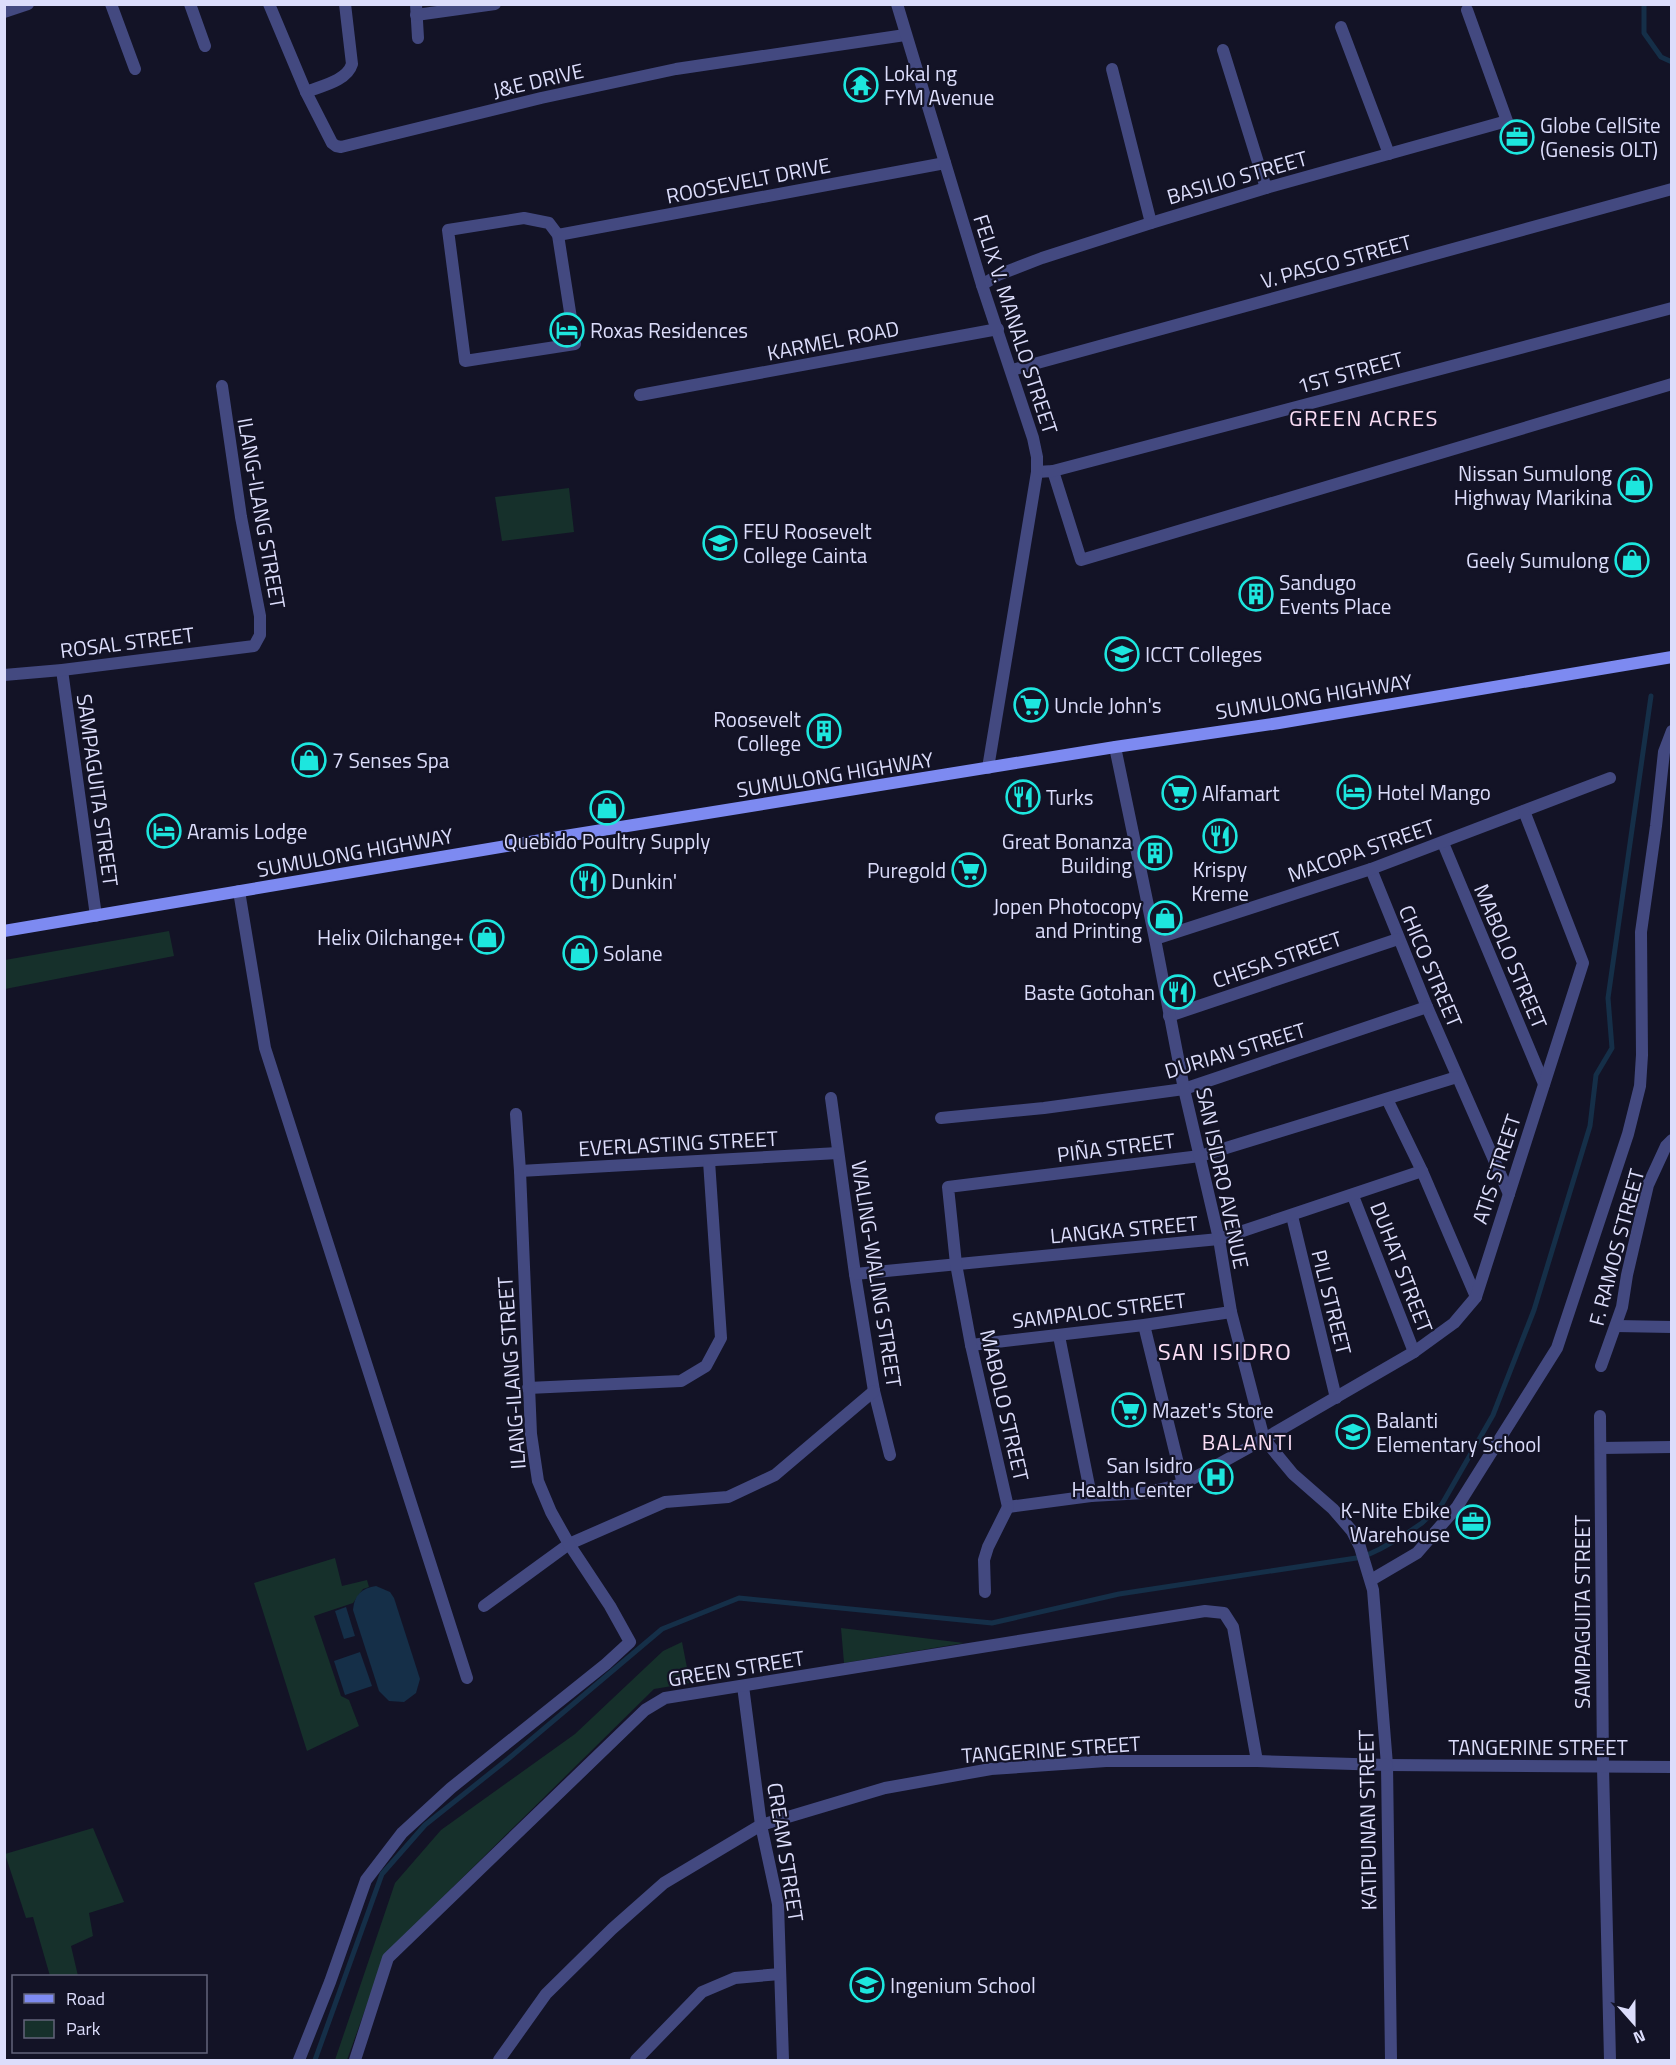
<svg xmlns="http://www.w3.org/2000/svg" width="1676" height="2065" viewBox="0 0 1676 2065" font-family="'Titillium Web',sans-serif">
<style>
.green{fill:#16302b}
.water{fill:#152f48}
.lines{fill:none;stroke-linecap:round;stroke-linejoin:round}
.stream{stroke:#152f48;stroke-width:5}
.minor{stroke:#434980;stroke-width:12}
.tertiary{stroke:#434980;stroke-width:12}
.secondary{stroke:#7d8af1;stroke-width:12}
.labels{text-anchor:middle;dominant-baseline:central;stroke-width:4.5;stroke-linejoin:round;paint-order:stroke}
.poi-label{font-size:21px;fill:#dcddfb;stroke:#131326;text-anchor:start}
.street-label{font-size:21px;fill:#dcddfb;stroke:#131326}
.neighbourhood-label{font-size:22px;letter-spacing:1.5px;fill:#fbdef5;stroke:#131326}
.quarter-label{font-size:24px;letter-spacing:1.5px;fill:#fbdef5;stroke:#131326}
</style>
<rect width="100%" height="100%" fill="#131326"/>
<g class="green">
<path d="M569,488L574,532L502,541L495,497Z"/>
<path d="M169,931L174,956L5,989V960Z"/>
<path d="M335,1558L342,1586L367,1580L369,1587L363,1589L353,1603L314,1616L341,1696L349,1700L359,1726L307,1751L254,1583Z"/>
<path d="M841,1628L964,1643L844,1663Z"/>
<path d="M682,1642L690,1683L654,1689L385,1954L347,2060H335L395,1883L441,1830L575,1734L663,1651Z"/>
<path d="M93,1828L124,1902L89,1913L93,1936L71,1946L78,1976H50L33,1917L26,1918L5,1854Z"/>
</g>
<g class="water">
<path d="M376,1586L390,1592L394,1598L420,1679L416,1693L404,1702L389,1701L379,1691L353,1610C354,1595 362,1588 376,1586Z"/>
<path d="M346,1607L355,1636L344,1639L335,1611Z"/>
<path d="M360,1652L372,1686L345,1695L334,1661Z"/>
</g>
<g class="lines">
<g class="stream">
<path d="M1644,4V33L1661,57L1672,62"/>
<path d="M315,2060L382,1874L425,1825L508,1759L662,1629L739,1598L992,1623L1119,1594L1363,1557L1380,1549L1403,1536L1422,1523L1442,1504L1493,1415L1534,1310L1590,1126L1596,1075L1612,1048L1608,998L1651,696"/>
</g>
<g class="minor">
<path d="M111,4L135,69"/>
<path d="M190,4L205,46"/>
<path d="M269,4L306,92L332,143L336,146L341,147L541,98L676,69L905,35"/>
<path d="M416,4L418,38"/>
<path d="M4,12L28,4"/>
<path d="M416,15L495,4"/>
<path d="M1341,27L1389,154"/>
<path d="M1223,50L1266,188"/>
<path d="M1112,69L1151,223"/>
<path d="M306,92C321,86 347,81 352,64L345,4"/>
<path d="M524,218L549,223L558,235L575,344L465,361L448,230Z"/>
<path d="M558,235L945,163"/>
<path d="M982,285L998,275L1042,258L1151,223L1266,188L1507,121L1467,10"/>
<path d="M1012,370L1672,189"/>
<path d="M640,395L998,329"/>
<path d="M1053,471L1081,560L1672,384"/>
<path d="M1037,472L1053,471L1672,308"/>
<path d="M62,670L96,916"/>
<path d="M4,675L62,670L254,646L260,635V616L241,517L222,386"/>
<path d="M1443,843L1544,1084"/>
<path d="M1371,869L1427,1007L1509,1194"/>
<path d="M239,891L265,1048L467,1678"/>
<path d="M1155,939L1371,869L1610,778"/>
<path d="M1169,1016L1398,939"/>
<path d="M831,1098L855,1274L874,1391L890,1455"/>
<path d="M1387,1099L1422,1171L1476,1297"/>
<path d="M941,1118L1044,1108L1184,1089L1427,1007"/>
<path d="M520,1171L838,1153"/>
<path d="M1353,1196L1414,1352"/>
<path d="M1292,1216L1336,1398"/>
<path d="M855,1274L1219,1239L1422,1171"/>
<path d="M1144,1325L1183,1484"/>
<path d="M1616,1326L1672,1327"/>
<path d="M1059,1336L1091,1496"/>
<path d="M971,1345L1144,1325L1231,1312"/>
<path d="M1601,1366L1622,1307L1627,1275L1648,1185L1666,1146L1672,1140"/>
<path d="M528,1388L681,1381L706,1366L721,1338L709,1161"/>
<path d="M1600,1416L1603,1767L1610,2060"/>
<path d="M1601,1448L1672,1447"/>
<path d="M1008,1507L1091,1496L1144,1493L1183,1484L1264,1439L1414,1352L1454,1323L1476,1297L1583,963L1524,811"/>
<path d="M1008,1507L971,1345L956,1264L948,1187L1200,1156L1457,1077"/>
<path d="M985,1592L984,1560L988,1547L1008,1507"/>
<path d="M484,1606L569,1544L665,1502L728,1497L775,1475L874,1391"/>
<path d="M743,1686L761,1825L778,1904L783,2060"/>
<path d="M1387,1765L1672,1767"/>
<path d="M299,2060L330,1982L366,1880L402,1833L451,1788L606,1664L630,1642L610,1606L569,1544L551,1512L538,1481L531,1434L520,1171L516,1114"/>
<path d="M355,2060L388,1958L645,1710L665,1698L1205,1611L1224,1613L1233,1627L1257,1761"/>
<path d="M636,2060L702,1992L735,1978L780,1974"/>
</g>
<g class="tertiary">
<path d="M897,4L982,285L1033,438L1037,457V472L988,768"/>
<path d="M1115,747L1155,939L1184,1089L1219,1239L1231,1312L1264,1439L1293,1474L1333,1509L1352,1531L1360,1547L1373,1590L1387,1765L1391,2060"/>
<path d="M1371,1580L1417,1553L1457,1507L1557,1348L1628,1134L1640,1086L1642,1055L1641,932L1656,826L1664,752L1672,731"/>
<path d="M499,2060L546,1994L612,1929L664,1883L761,1825L885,1788L991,1769L1106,1761H1257L1387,1765"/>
</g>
<path class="secondary" d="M4,931L559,837L1115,747L1279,723L1672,657"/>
</g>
<defs>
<g id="temple-ring" transform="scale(1.725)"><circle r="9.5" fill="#131326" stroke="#1de6de" stroke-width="1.5"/><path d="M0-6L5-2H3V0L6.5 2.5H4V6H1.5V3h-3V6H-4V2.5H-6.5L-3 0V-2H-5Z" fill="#1de6de"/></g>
<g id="office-ring" transform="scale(1.725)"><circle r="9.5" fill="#131326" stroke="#1de6de" stroke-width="1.5"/><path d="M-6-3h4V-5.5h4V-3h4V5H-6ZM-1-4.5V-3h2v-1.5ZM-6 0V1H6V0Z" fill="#1de6de"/></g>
<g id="hotel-ring" transform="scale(1.725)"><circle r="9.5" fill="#131326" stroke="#1de6de" stroke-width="1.5"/><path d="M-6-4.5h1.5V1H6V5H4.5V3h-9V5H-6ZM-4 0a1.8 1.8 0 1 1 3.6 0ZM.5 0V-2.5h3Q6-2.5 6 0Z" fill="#1de6de"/></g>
<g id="shop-ring" transform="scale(1.725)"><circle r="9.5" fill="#131326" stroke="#1de6de" stroke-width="1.5"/><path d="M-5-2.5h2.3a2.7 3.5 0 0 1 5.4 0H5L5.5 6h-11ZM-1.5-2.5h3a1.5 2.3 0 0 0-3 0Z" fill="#1de6de"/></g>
<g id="school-ring" transform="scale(1.725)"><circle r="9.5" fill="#131326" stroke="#1de6de" stroke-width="1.5"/><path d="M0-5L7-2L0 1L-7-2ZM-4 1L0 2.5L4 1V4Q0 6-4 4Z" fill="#1de6de"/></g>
<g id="building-ring" transform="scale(1.725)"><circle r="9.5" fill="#131326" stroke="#1de6de" stroke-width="1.5"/><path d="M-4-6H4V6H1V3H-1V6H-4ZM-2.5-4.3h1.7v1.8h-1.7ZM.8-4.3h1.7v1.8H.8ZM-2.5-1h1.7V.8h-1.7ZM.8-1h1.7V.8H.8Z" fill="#1de6de"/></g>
<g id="university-ring" transform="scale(1.725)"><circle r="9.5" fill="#131326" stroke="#1de6de" stroke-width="1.5"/><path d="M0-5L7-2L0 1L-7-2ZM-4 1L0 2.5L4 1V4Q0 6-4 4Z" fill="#1de6de"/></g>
<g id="supermarket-ring" transform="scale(1.725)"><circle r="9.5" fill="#131326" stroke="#1de6de" stroke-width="1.5"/><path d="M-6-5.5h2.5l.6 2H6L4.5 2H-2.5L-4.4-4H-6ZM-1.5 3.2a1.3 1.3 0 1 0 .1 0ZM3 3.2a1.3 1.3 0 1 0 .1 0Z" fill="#1de6de"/></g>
<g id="restaurant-ring" transform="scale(1.725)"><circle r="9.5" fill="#131326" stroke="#1de6de" stroke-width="1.5"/><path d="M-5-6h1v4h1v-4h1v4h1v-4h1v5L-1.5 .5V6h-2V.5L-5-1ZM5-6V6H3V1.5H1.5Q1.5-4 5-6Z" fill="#1de6de"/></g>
<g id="hospital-ring" transform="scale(1.725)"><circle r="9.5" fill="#131326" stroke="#1de6de" stroke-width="1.5"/><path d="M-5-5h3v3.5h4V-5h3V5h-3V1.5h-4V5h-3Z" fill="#1de6de"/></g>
</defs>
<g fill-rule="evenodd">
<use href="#temple-ring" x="861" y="85"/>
<use href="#office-ring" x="1517" y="137"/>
<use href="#hotel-ring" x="567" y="330"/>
<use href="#shop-ring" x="1635" y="485"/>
<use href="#school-ring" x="720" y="543"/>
<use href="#shop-ring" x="1632" y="560"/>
<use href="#building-ring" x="1256" y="594"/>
<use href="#university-ring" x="1122" y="654"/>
<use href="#supermarket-ring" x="1031" y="705"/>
<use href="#building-ring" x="824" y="731"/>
<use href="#shop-ring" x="309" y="760"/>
<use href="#hotel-ring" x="1354" y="792"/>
<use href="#supermarket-ring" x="1179" y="793"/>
<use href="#restaurant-ring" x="1023" y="797"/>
<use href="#shop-ring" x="607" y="808"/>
<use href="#hotel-ring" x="164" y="831"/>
<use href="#restaurant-ring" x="1220" y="836"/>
<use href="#building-ring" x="1155" y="853"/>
<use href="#supermarket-ring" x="969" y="870"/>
<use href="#restaurant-ring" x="588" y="881"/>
<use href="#shop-ring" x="1165" y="918"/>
<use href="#shop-ring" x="487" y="937"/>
<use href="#shop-ring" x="580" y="953"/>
<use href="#restaurant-ring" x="1178" y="992"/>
<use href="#supermarket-ring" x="1129" y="1410"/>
<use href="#school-ring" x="1353" y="1432"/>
<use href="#hospital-ring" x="1216" y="1477"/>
<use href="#office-ring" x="1473" y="1522"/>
<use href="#school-ring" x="867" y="1985"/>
</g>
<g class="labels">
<g class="poi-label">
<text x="884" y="73">Lokal ng<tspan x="884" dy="24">FYM Avenue</tspan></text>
<text x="1540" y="125">Globe CellSite<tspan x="1540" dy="24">(Genesis OLT)</tspan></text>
<text x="590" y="330">Roxas Residences</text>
<text x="1612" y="473" text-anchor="end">Nissan Sumulong<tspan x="1612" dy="24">Highway Marikina</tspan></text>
<text x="743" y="531">FEU Roosevelt<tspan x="743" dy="24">College Cainta</tspan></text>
<text x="1609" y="560" text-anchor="end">Geely Sumulong</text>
<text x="1279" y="582">Sandugo<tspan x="1279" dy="24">Events Place</tspan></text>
<text x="1145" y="654">ICCT Colleges</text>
<text x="1054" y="705">Uncle John's</text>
<text x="801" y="719" text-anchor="end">Roosevelt<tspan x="801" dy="24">College</tspan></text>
<text x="332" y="760">7 Senses Spa</text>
<text x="1377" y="792">Hotel Mango</text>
<text x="1202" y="793">Alfamart</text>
<text x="1046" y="797">Turks</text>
<text x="187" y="831">Aramis Lodge</text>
<text x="607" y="841" text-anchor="middle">Quebido Poultry Supply</text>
<text x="1132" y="841" text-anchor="end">Great Bonanza<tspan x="1132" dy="24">Building</tspan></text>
<text x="1220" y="869" text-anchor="middle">Krispy<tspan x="1220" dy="24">Kreme</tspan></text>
<text x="946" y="870" text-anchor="end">Puregold</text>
<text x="611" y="881">Dunkin'</text>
<text x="1142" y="906" text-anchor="end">Jopen Photocopy<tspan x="1142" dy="24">and Printing</tspan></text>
<text x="464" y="937" text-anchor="end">Helix Oilchange+</text>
<text x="603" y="953">Solane</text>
<text x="1155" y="992" text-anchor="end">Baste Gotohan</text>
<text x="1152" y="1410">Mazet's Store</text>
<text x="1376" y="1420">Balanti<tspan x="1376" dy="24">Elementary School</tspan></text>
<text x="1193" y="1465" text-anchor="end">San Isidro<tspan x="1193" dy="24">Health Center</tspan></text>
<text x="1450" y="1510" text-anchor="end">K-Nite Ebike<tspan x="1450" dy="24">Warehouse</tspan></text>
<text x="890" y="1985">Ingenium School</text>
</g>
<g class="street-label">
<text transform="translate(538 80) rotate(-13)">J&amp;E DRIVE</text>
<text transform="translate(1237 177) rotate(-16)">BASILIO STREET</text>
<text transform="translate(748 180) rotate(-11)">ROOSEVELT DRIVE</text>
<text transform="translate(1336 261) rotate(-15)">V. PASCO STREET</text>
<text transform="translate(1016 324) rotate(72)">FELIX V. MANALO STREET</text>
<text transform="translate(833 340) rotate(-11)">KARMEL ROAD</text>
<text transform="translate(1350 372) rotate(-15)">1ST STREET</text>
<text transform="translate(262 513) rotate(80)">ILANG-ILANG STREET</text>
<text transform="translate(127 642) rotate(-7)">ROSAL STREET</text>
<text transform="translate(1314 696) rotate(-9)">SUMULONG HIGHWAY</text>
<text transform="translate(835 774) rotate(-9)">SUMULONG HIGHWAY</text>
<text transform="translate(98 790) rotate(82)">SAMPAGUITA STREET</text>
<text transform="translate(1361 850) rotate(-19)">MACOPA STREET</text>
<text transform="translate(355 852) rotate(-10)">SUMULONG HIGHWAY</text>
<text transform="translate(1511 956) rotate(67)">MABOLO STREET</text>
<text transform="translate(1277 959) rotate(-19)">CHESA STREET</text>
<text transform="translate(1431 966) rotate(67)">CHICO STREET</text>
<text transform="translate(1235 1050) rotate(-17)">DURIAN STREET</text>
<text transform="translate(678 1143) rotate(-3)">EVERLASTING STREET</text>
<text transform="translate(1116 1147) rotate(-7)">PIÑA STREET</text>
<text transform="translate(1496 1169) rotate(-72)">ATIS STREET</text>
<text transform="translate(1223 1178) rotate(78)">SAN ISIDRO AVENUE</text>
<text transform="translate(1124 1229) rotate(-5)">LANGKA STREET</text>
<text transform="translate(1616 1247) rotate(-75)">F. RAMOS STREET</text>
<text transform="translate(1402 1267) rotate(69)">DUHAT STREET</text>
<text transform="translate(877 1274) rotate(81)">WALING-WALING STREET</text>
<text transform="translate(1332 1302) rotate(76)">PILI STREET</text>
<text transform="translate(1099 1310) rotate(-7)">SAMPALOC STREET</text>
<text transform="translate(511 1373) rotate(-94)">ILANG-ILANG STREET</text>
<text transform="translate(1005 1405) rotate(77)">MABOLO STREET</text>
<text transform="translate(1582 1612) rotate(-90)">SAMPAGUITA STREET</text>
<text transform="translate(736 1668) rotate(-9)">GREEN STREET</text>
<text x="1538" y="1747">TANGERINE STREET</text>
<text transform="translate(1051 1749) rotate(-4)">TANGERINE STREET</text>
<text transform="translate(1367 1820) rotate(-91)">KATIPUNAN STREET</text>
<text transform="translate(786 1852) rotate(81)">CREAM STREET</text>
</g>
<g class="neighbourhood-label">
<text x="1364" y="418">GREEN ACRES</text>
<text x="1248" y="1442">BALANTI</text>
</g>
<g class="quarter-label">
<text x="1225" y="1351">SAN ISIDRO</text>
</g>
</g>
<rect width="1676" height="2065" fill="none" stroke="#dcddfb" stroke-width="12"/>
<rect x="12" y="1975" width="195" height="78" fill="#131326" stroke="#63647b" stroke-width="1.5"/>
<rect x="24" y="1994" width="30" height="9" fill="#7d8af1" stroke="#63647b" stroke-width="1.5"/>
<text x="66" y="2005" font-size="18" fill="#dcddfb">Road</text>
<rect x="24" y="2020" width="30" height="18" fill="#16302b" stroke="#63647b" stroke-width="1.5"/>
<text x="66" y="2035" font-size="18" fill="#dcddfb">Park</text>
<g transform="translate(1634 2023) rotate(159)" stroke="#131326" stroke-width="4.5" paint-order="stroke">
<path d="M0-4.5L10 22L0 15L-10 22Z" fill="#dcddfb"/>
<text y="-9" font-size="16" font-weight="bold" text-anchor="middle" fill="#dcddfb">N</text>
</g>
</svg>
